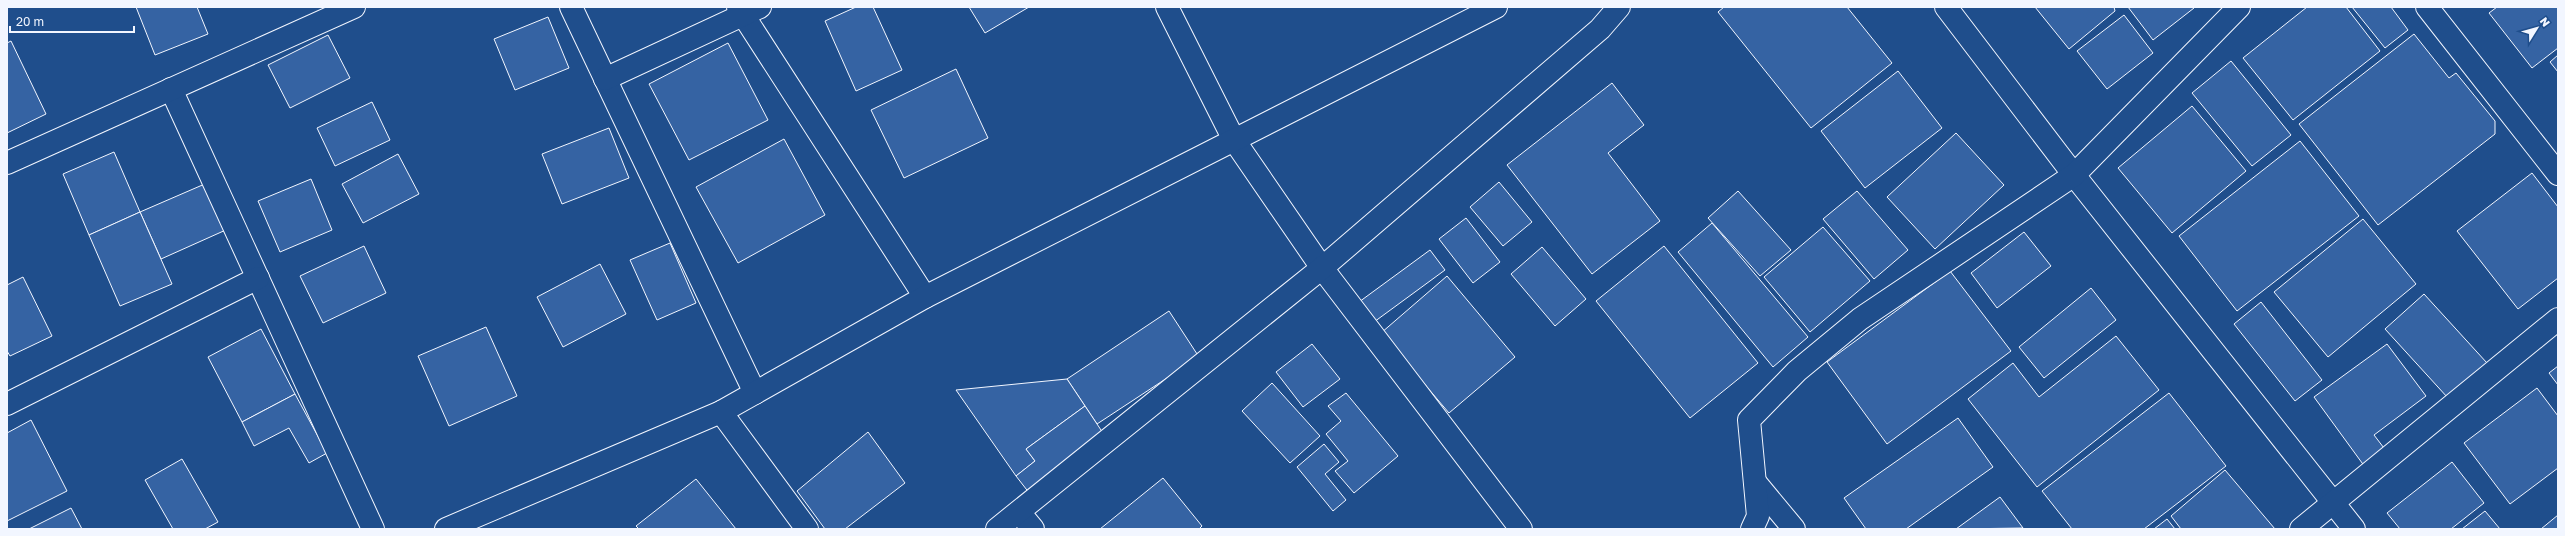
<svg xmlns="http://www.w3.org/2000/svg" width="2565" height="536" viewBox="0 0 2565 536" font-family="'Golos Text',sans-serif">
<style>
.building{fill:#3563a3;stroke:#f2f6ff}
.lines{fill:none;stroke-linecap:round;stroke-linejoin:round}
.minor-casing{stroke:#f2f6ff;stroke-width:24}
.minor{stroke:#1f4e8c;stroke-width:22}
</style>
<rect width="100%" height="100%" fill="#1f4e8c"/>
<g class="building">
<path d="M136,7H197L208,34L155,55Z"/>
<path d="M856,7H873L902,70L856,91L825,21Z"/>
<path d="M969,7H1029L985,33Z"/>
<path d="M1724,7H1847L1892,63L1811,128L1718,12Z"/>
<path d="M2035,7H2114L2115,11L2069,49Z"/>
<path d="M2128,7H2194V8L2153,40Z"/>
<path d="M2307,7H2346L2380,51L2293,120L2243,58Z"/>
<path d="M2352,7H2391L2408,30L2385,48Z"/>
<path d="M2497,7H2558V48L2532,68L2489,13Z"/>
<path d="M2124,15L2153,53L2107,89L2077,51Z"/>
<path d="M548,17L569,68L515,90L494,39Z"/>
<path d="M2414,34L2449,78L2456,73L2495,121V134L2378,225L2299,124Z"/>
<path d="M328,35L350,78L290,108L268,65Z"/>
<path d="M11,41L46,114L7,133V43Z"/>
<path d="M728,43L768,120L689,160L649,84Z"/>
<path d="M2558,55V72L2550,62Z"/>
<path d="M2231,61L2291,135L2252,166L2192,93Z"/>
<path d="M956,69L988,138L904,178L871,110Z"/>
<path d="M1898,71L1942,128L1865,188L1821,131Z"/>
<path d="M1612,83L1644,125L1608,153L1660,221L1592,274L1507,165Z"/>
<path d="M372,102L390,140L335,166L317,128Z"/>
<path d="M2192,106L2246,171L2172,233L2118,168Z"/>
<path d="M609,128L629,178L562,204L542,154Z"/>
<path d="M1956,133L2004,185L1935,249L1887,197Z"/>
<path d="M784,139L825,215L738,263L696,187Z"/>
<path d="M2300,141L2359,216L2237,311L2179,236Z"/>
<path d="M114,152L140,212L89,235L63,174Z"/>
<path d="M398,154L419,194L363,223L342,184Z"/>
<path d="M2532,173L2558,207V278L2518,309L2457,231Z"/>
<path d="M311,179L332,230L280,252L258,201Z"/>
<path d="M1499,182L1532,222L1503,246L1470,207Z"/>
<path d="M207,183L228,229L161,259L140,212Z"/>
<path d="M1738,191L1791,250L1760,276L1708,218Z"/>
<path d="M1857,191L1908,250L1874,279L1823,219Z"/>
<path d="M140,212L172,284L120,306L89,235Z"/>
<path d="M1466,218L1500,262L1473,283L1439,239Z"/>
<path d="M2363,219L2416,284L2328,357L2274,292Z"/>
<path d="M1712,223L1808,337L1773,367L1678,252Z"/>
<path d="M1823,227L1870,281L1810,332L1764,277Z"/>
<path d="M2024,232L2051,266L1997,308L1971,273Z"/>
<path d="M670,243L696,303L657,320L630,260Z"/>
<path d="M364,246L386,293L323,323L300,276Z"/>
<path d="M1664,246L1758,363L1690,418L1596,301Z"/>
<path d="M1542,247L1586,299L1555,326L1511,274Z"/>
<path d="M1430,250L1445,270L1374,322L1359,302Z"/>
<path d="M600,264L626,314L563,347L537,297Z"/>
<path d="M1950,271L2011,351L1887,444L1827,362Z"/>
<path d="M1447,276L1515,357L1449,413L1381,333Z"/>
<path d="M23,277L52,336L10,356L7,351V285Z"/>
<path d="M2091,288L2116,320L2044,378L2019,347Z"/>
<path d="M2424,294L2487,363L2448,398L2385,329Z"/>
<path d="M2261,302L2322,380L2295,401L2234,324Z"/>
<path d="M1169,311L1199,357L1097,424L1067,379Z"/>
<path d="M486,327L517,396L449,426L418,356Z"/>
<path d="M261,329L295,394L242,422L208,357Z"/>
<path d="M2116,336L2159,390L2037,487L1968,399L2013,363L2039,397Z"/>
<path d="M1312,344L1340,379L1303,407L1276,372Z"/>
<path d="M2387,344L2426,396L2374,435L2387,452L2365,467L2314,397Z"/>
<path d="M2558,366V385L2549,373Z"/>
<path d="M1067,379L1085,406L1026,449L1035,461L1016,476L956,390Z"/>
<path d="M1272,383L1320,436L1290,463L1242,411Z"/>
<path d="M2537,388L2558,416V468L2510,504L2464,443Z"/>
<path d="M1346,393L1398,456L1354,493L1335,471L1348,461L1326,434L1341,421L1328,406Z"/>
<path d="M2169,393L2226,466L2144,529H2072L2042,491Z"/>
<path d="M295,394L327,453L309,463L289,428L254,446L242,422Z"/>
<path d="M1085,406L1103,433L1030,494L1016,476L1035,461L1026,449Z"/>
<path d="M1958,418L1993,467L1906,529H1866L1844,498Z"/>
<path d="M31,420L67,491L7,521V433Z"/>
<path d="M868,432L905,483L845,529H825L797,491Z"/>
<path d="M1324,444L1339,462L1325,474L1346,500L1333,511L1297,467Z"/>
<path d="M182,459L218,522L205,529H173L145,480Z"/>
<path d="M2452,462L2484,503L2451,529H2400L2387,513Z"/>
<path d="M2225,470L2275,529H2181L2171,516Z"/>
<path d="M1163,478L1202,526L1199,529H1100Z"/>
<path d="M696,479L736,529H639L636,526Z"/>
<path d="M2000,497L2023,528L1956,529Z"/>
<path d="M71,508L82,529H29Z"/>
<path d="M2485,511L2500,529H2462Z"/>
<path d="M2558,515V529H2541Z"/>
<path d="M2167,519L2175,529H2154Z"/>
</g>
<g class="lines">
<g class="minor-casing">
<g id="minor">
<path d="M571,7L755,393"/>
<path d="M738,7L925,297"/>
<path d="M1167,7L1234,140L1322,268L1521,529"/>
<path d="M1946,7L2074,175L2354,529"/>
<path d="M2427,7L2558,174"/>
<path d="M605,79L760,7"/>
<path d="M171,89L373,529"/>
<path d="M7,163L354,7"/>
<path d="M7,404L258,278"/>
<path d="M721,412L807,529"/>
<path d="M1755,482L1794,529"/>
<path d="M1019,512L1033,529"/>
<path d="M446,529L721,412L925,297L1496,7"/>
<path d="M997,529L1322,268L1600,29L1619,7"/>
<path d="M1752,529L1758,516L1749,420L1797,371L1860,319L2074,175L2239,7"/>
<path d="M2301,529L2558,319"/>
</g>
</g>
<use href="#minor" class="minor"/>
</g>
<rect width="2565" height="536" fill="none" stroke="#f2f6ff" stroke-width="16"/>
<g transform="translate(2537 28) rotate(53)" stroke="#1f4e8c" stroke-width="3" paint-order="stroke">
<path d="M0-3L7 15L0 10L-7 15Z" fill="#f2f6ff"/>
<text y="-6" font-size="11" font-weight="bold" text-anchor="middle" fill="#f2f6ff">N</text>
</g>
<path d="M10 26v6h124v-6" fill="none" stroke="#f2f6ff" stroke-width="2"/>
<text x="16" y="26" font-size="12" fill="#f2f6ff" stroke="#1f4e8c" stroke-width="3" paint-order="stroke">20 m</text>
</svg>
